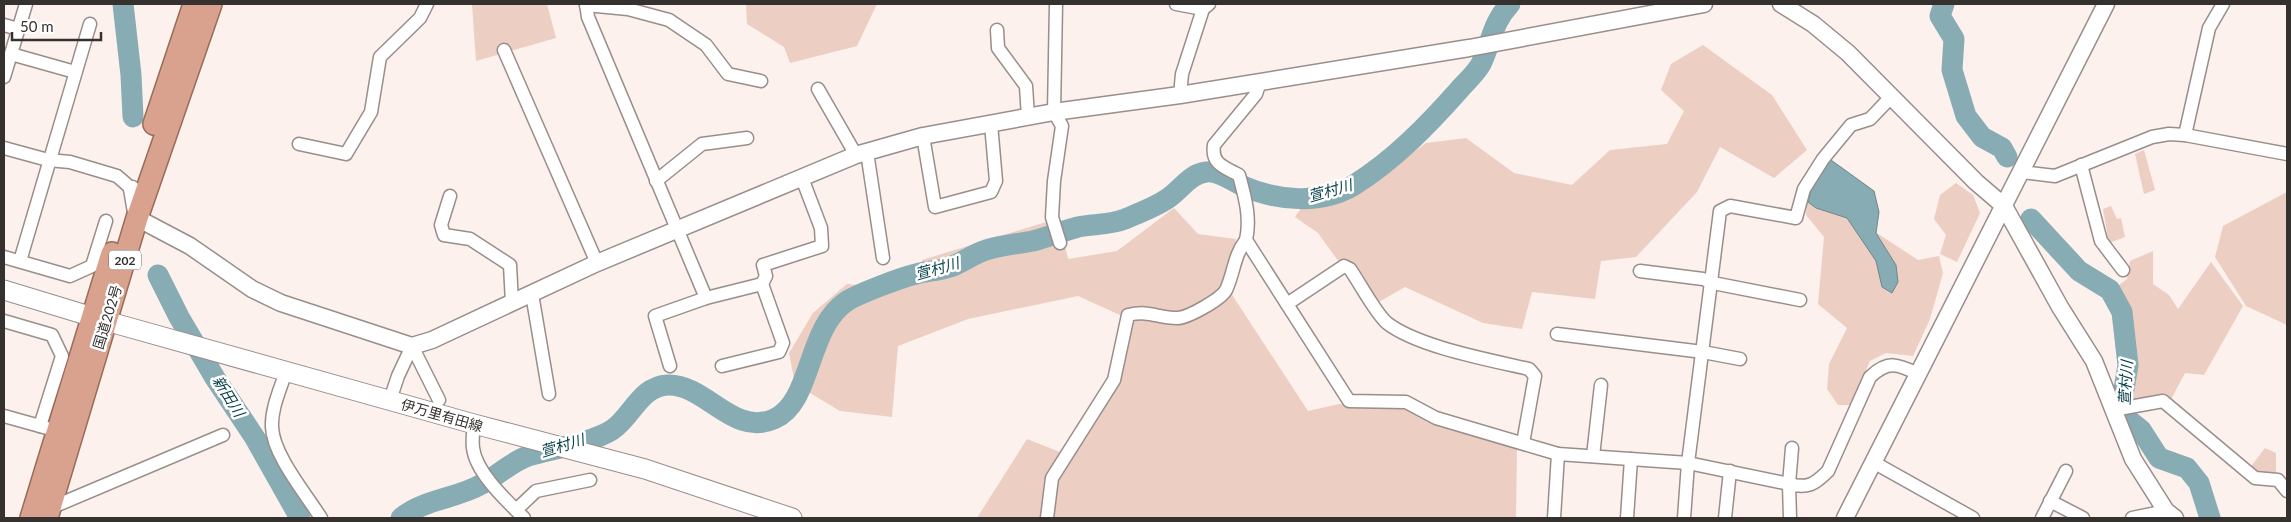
<svg xmlns="http://www.w3.org/2000/svg" width="2291" height="522" viewBox="0 0 2291 522" font-family="Lato,'Noto Sans JP',sans-serif">
<style>
.green{fill:#eccec2}
.water{fill:#87acb3;stroke:#6e878b}
.lines{fill:none;stroke-linecap:round;stroke-linejoin:round}
.river{stroke:#87acb3;stroke-width:21}
.minor-casing{stroke:#988e8b;stroke-width:15}
.tertiary-casing{stroke:#988e8b;stroke-width:19}
.secondary-casing{stroke:#988e8b;stroke-width:21}
.trunk-casing{stroke:#986c5a;stroke-width:24}
.minor{stroke:#fff;stroke-width:12}
.tertiary{stroke:#fff;stroke-width:16}
.secondary{stroke:#fff;stroke-width:19}
.trunk{stroke:#d8a28e;stroke-width:21}
.labels{text-anchor:middle;dominant-baseline:central;stroke-width:5;stroke-linejoin:round;paint-order:stroke}
.shield{fill:#fff;stroke:#726f6d;stroke-width:1}
.shield-label{font-size:12px;font-weight:bold;fill:#35312f}
.street-label{font-size:14px;fill:#35312f;stroke:#fff}
.water-label{font-size:15px;font-style:italic;fill:#003c45;stroke:#fff}
</style>
<rect width="100%" height="100%" fill="#fcf1ed"/>
<g class="green">
<path d="M472,4H547L556,38L476,61Z"/>
<path d="M746,4H877L857,46L790,63L784,47L747,24Z"/>
<path d="M1703,45L1772,95L1807,150L1774,178L1720,147L1697,192L1636,257L1601,261L1595,299L1532,292L1522,329L1483,323L1405,287L1377,303L1339,262L1318,233L1295,217L1303,205L1347,201L1426,143L1466,138L1514,173L1572,185L1610,150L1667,144L1684,111L1661,90L1671,64Z"/>
<path d="M2144,150L2155,190L2144,194L2135,154Z"/>
<path d="M1956,183L1973,195L1980,213L1957,262L1940,254L1946,235L1934,219L1940,195Z"/>
<path d="M1808,188L1918,260L1939,256L1943,273L1930,319L1913,356L1886,353L1870,361L1850,405H1838L1827,389L1829,364L1847,328L1818,304L1824,237L1806,215Z"/>
<path d="M2287,192V325L2246,306L2215,257L2223,226Z"/>
<path d="M2111,206L2117,219L2121,218L2125,237L2109,243L2103,209Z"/>
<path d="M1174,208L1198,234L1236,239L1225,284L1308,411L1339,404L1404,406L1428,422L1517,448L1516,518H977L1027,439L1070,456L1119,381L1131,320L1078,296L968,319L898,346L892,417L840,411L795,384L789,353L813,313L847,284L868,286L922,269V260L1059,218L1068,259L1117,251Z"/>
<path d="M2153,251V284L2169,295L2178,309L2211,262L2243,306L2204,375L2185,373L2170,401L2127,404C2131,362 2137,328 2113,290L2127,279L2130,261Z"/>
<path d="M2265,448L2276,453V476H2259L2249,469Z"/>
</g>
<path class="water" d="M1831,160L1874,191L1879,212L1876,233L1896,265L1898,282L1892,293L1882,287L1876,261L1847,218L1816,208L1808,202L1813,183Z"/>
<g class="lines">
<g class="river">
<path d="M123,4L131,75L133,117"/>
<path d="M1944,4L1940,16L1954,39L1952,70L1966,116L1982,137L2002,148L2007,157"/>
<path d="M2031,219L2079,271L2110,290L2122,312L2128,365L2121,407L2126,418L2141,430L2159,458L2187,468L2199,483L2210,518"/>
<path d="M158,275L179,317L215,378L255,438L300,518"/>
<path d="M401,518C424,499 456,499 482,484C497,476 511,462 528,456C552,449 591,443 612,430C632,417 640,386 668,385C706,384 733,437 774,419C813,402 806,328 847,301C860,293 900,278 916,274C927,271 939,271 950,267C962,263 973,254 986,250C1001,245 1018,244 1033,241C1048,237 1063,231 1078,227C1093,224 1110,225 1125,219C1139,213 1155,207 1167,199C1181,190 1189,174 1206,172C1217,170 1233,181 1243,186C1277,201 1322,205 1354,185C1394,160 1428,125 1459,90C1466,82 1476,73 1481,64C1492,41 1492,23 1510,4"/>
</g>
<g class="minor-casing">
<g id="minor">
<path d="M586,4L588,17L706,298"/>
<path d="M1056,4L1054,112L1062,126L1054,181L1052,217L1060,243"/>
<path d="M1176,4L1203,9"/>
<path d="M586,5L628,9L669,20L706,45L728,74L761,81"/>
<path d="M4,25L18,29"/>
<path d="M997,30L998,48L1026,86L1028,117"/>
<path d="M504,50L597,263"/>
<path d="M11,54L75,72"/>
<path d="M4,77L26,4"/>
<path d="M1260,82L1256,94L1214,145C1211,164 1224,167 1239,175C1245,197 1251,218 1246,240L1349,401L1406,402L1436,418L1558,454L1688,463L1789,484L1792,448"/>
<path d="M818,89L856,155"/>
<path d="M1180,95L1182,74L1203,9L1209,4"/>
<path d="M2185,135L2209,28L2223,4"/>
<path d="M923,136L935,207L991,192L996,181L991,124"/>
<path d="M299,144L346,154L371,112L380,57L420,18L427,4"/>
<path d="M4,148L48,160L70,162L117,176L132,189"/>
<path d="M867,152L883,258"/>
<path d="M2081,165L2101,241L2123,270"/>
<path d="M2022,172L2055,176L2152,137L2169,134L2185,135L2287,154"/>
<path d="M656,181L702,144L747,138"/>
<path d="M450,196L441,225L444,235L470,239L510,265L512,303"/>
<path d="M4,257L70,276L92,266L106,221"/>
<path d="M20,261L90,24"/>
<path d="M1640,271L1703,279L1713,283L1800,300"/>
<path d="M762,284L766,276L763,265L822,246L821,228L802,178"/>
<path d="M532,294L549,394"/>
<path d="M1287,304L1344,266L1350,269C1359,282 1376,314 1387,323C1418,347 1490,360 1529,369L1535,376L1523,443"/>
<path d="M4,321L52,335L62,356L40,426"/>
<path d="M1557,334L1703,352L1740,359"/>
<path d="M412,346L439,400"/>
<path d="M670,366L655,316L706,298L762,284L783,343L779,352L722,366"/>
<path d="M286,371C281,388 271,408 272,427C273,455 306,494 321,518"/>
<path d="M390,400L398,376L412,346"/>
<path d="M2113,410L2163,401L2255,478L2278,480L2287,491"/>
<path d="M4,416L47,428"/>
<path d="M474,424C473,432 472,441 473,448C476,473 507,501 524,518"/>
<path d="M1593,456L1601,385"/>
<path d="M1873,462L1973,518"/>
<path d="M2050,501L2083,518"/>
<path d="M48,509L223,435"/>
<path d="M516,510L536,491L590,480"/>
<path d="M1047,518L1052,478L1114,380L1128,315C1150,310 1157,318 1177,318C1188,318 1221,299 1226,290C1234,273 1234,255 1246,240"/>
<path d="M1554,518L1558,454"/>
<path d="M1627,518L1631,459"/>
<path d="M1684,518L1688,463L1720,211L1730,206L1796,218L1804,189L1823,159L1851,125L1870,119L1891,97"/>
<path d="M1725,518L1730,471"/>
<path d="M1790,518L1789,484C1808,489 1815,484 1828,471L1870,377C1888,360 1898,364 1918,374"/>
<path d="M2042,518L2066,471"/>
<path d="M2132,518L2166,511"/>
</g>
</g>
<g class="tertiary-casing">
<g id="tertiary">
<path d="M1781,4L1813,24L1848,53L1976,182L2004,206L2060,307L2094,361L2133,459L2166,511L2175,518"/>
<path d="M132,189L137,218L190,246L252,289L281,303L412,346L432,340L597,263L856,155L923,136L1054,112L1180,95L1469,48L1704,4"/>
<path d="M1845,518L2106,4"/>
</g>
</g>
<g class="secondary-casing">
<path id="secondary" d="M4,290L106,321L474,424L645,469L792,518"/>
</g>
<g class="trunk-casing">
<g id="trunk">
<path d="M154,124L194,4"/>
<path d="M31,518L112,253"/>
<path d="M47,518L137,218L211,4"/>
</g>
</g>
<use href="#minor" class="minor"/>
<use href="#tertiary" class="tertiary"/>
<use href="#secondary" class="secondary"/>
<use href="#trunk" class="trunk"/>
</g>
<g class="labels">
<rect class="shield" x="109" y="250.5" width="32" height="19" rx="4"/>
<g class="shield-label">
<text x="125" y="260">202</text>
</g>
<g class="street-label">
<text transform="translate(107 317) rotate(-73)">国道202号</text>
<text transform="translate(442 415) rotate(16)">伊万里有田線</text>
</g>
<g class="water-label">
<text transform="translate(1330 190) rotate(-16)">萱村川</text>
<text transform="translate(937 268) rotate(-16)">萱村川</text>
<text transform="translate(2125 383) rotate(-87)">萱村川</text>
<text transform="translate(229 396) rotate(58)">新田川</text>
<text transform="translate(562 445) rotate(-17)">萱村川</text>
</g>
</g>
<rect width="2291" height="522" fill="none" stroke="#35312f" stroke-width="10"/>
<path d="M12 32v8h89v-8" fill="none" stroke="#35312f" stroke-width="2.5"/>
<text x="20" y="32" font-size="15" fill="#35312f" stroke="#ffffff" stroke-width="4" paint-order="stroke">50 m</text>
</svg>
